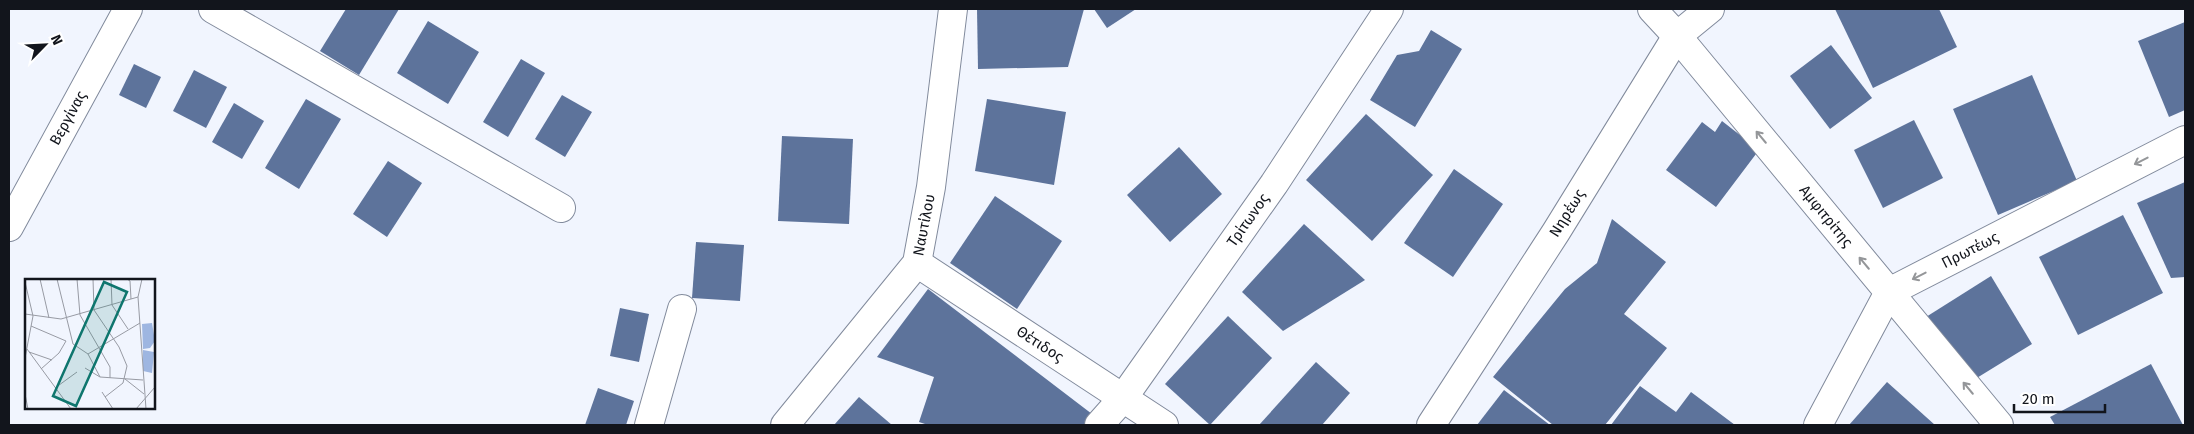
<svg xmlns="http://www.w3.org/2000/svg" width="2194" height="434" viewBox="0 0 2194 434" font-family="'Fira Sans',sans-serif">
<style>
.building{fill:#5d739b}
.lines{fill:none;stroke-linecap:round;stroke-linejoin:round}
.minor-casing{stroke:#818a9c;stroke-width:30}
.minor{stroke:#fff;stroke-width:28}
.oneway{stroke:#949699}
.labels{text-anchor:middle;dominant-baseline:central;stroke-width:5;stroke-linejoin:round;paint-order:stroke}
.street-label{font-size:15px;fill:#12151c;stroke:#fff}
.inset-road{fill:none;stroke:#989ba4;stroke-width:1}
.view{fill:#0f766e;fill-opacity:0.15;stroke:#0f766e;stroke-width:2.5}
.inset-edge{fill:none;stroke:#12151c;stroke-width:2.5}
</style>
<rect width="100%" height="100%" fill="#f1f5fe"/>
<g class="building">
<path d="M346,9H399L359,75L320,51Z"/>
<path d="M977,9H1084L1068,67L978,69Z"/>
<path d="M1094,9H1136L1107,28Z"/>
<path d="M1835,9H1939L1957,47L1873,88Z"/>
<path d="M428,21L479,52L448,104L397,73Z"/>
<path d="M2185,22V110L2169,117L2138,41Z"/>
<path d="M1431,30L1462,49L1415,127L1370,100L1397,55L1419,51Z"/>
<path d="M1831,45L1872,98L1830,129L1790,76Z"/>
<path d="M521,59L545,73L508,137L483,122Z"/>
<path d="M134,64L161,77L146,108L119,95Z"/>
<path d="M194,70L227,87L206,128L173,111Z"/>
<path d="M2032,75L2077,181L1998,215L1953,109Z"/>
<path d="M562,95L592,112L565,157L535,139Z"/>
<path d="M306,99L341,119L299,189L265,168Z"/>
<path d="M987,99L1066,112L1054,185L975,171Z"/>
<path d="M234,103L264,121L242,159L212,142Z"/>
<path d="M1366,114L1433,175L1372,241L1306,180Z"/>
<path d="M1914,120L1943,178L1883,208L1854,150Z"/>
<path d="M1722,121L1759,150L1716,207L1666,170L1702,122L1715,132Z"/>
<path d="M782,136L853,139L849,224L778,221Z"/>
<path d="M1179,147L1222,194L1170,242L1127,195Z"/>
<path d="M388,161L422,183L387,237L353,214Z"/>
<path d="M1454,169L1503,204L1453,277L1404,243Z"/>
<path d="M2185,182V277L2171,278L2137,203Z"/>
<path d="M995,196L1062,241L1017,309L950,263Z"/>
<path d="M2123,215L2163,293L2078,335L2039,257Z"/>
<path d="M1612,219L1666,262L1624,314L1667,348L1605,425H1553L1493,377L1565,289L1597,263Z"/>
<path d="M1304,224L1365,280L1283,331L1242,292Z"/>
<path d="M696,242L744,245L740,301L692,298Z"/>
<path d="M1991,276L2032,344L1967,384L1926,317Z"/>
<path d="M928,289L1092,414L1084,425H928L919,422L934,377L877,357Z"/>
<path d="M620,308L649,314L639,362L610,356Z"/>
<path d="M1228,316L1272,358L1210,425L1165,384Z"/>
<path d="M1316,362L1350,393L1322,425H1259Z"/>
<path d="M2151,364L2183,425H2055L2050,417Z"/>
<path d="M1887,382L1935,425H1849Z"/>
<path d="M1640,386L1676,412L1691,392L1735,425H1611Z"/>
<path d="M598,388L634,401L626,425H585Z"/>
<path d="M1504,390L1550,425H1477Z"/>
<path d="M859,397L892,425H834Z"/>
</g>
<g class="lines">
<g class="minor-casing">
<g id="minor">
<path d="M213,9L561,208"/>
<path d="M1652,9L1677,36L1999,425"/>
<path d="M9,227L128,9"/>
<path d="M917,263L1164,425"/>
<path d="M649,425L682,309"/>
<path d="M785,425L917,263L931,187L953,9"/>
<path d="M1099,425L1123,398L1274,184L1389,9"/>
<path d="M1431,425L1556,232L1677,36L1710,9"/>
<path d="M1818,425L1889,292L2185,140"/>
</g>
</g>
<use href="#minor" class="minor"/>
</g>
<defs><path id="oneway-shaft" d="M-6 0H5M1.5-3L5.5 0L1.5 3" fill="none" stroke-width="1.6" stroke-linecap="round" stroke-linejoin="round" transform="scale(1.25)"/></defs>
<g class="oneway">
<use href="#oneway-shaft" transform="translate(1761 137) rotate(-130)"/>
<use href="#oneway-shaft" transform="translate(2141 161) rotate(153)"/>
<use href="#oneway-shaft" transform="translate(1864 263) rotate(-130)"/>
<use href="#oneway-shaft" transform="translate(1919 276) rotate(153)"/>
<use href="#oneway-shaft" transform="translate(1968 388) rotate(-130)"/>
</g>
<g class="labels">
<g class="street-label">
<text transform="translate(68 118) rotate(-61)">Βεργίνας</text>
<text transform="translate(1567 213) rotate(-58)">Νηρέως</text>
<text transform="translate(1826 216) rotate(51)">Αμφιτρίτης</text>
<text transform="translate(1248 220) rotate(-55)">Τρίτωνος</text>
<text transform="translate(924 225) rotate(-79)">Ναυτίλου</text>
<text transform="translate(1970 250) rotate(-27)">Πρωτέως</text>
<text transform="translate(1040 344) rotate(33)">Θέτιδος</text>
</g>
</g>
<g transform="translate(25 279)">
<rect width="130" height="130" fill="#f1f5fe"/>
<path d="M127,44L130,62L125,69L118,70L117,45ZM118,71L129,73L127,94L118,92Z" fill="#9eb6e1"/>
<path class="inset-road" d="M15,0L24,39M32,0L48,65L63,75L75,98L118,101M52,0L55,36L85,88V99M68,0L69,31L94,68L102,87L98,104L80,118M86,0L87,26L103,50M102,0L105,2L106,20M117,0L113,18L121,130M0,3L8,37L0,79M0,35L36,40L113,18M6,47L41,62L34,74L16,90M2,70L46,130M4,73L27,81M63,75L115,44M60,89L75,98M100,100L119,115M30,109L52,93M77,113L88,130M0,115L3,130M111,130L130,108"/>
<path class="view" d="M79,3L102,13L51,127L28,117Z"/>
<rect width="130" height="130" class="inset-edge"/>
</g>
<rect width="2194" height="434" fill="none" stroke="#12151c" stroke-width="20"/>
<g transform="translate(45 45) rotate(66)" stroke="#ffffff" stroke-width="4" paint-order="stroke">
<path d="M0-4L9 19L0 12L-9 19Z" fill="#12151c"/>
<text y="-8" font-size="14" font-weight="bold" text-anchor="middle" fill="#12151c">N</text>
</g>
<path d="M2014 404v8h91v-8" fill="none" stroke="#12151c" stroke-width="2.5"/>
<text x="2022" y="404" font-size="15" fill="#12151c" stroke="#ffffff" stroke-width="4" paint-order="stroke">20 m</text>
</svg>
